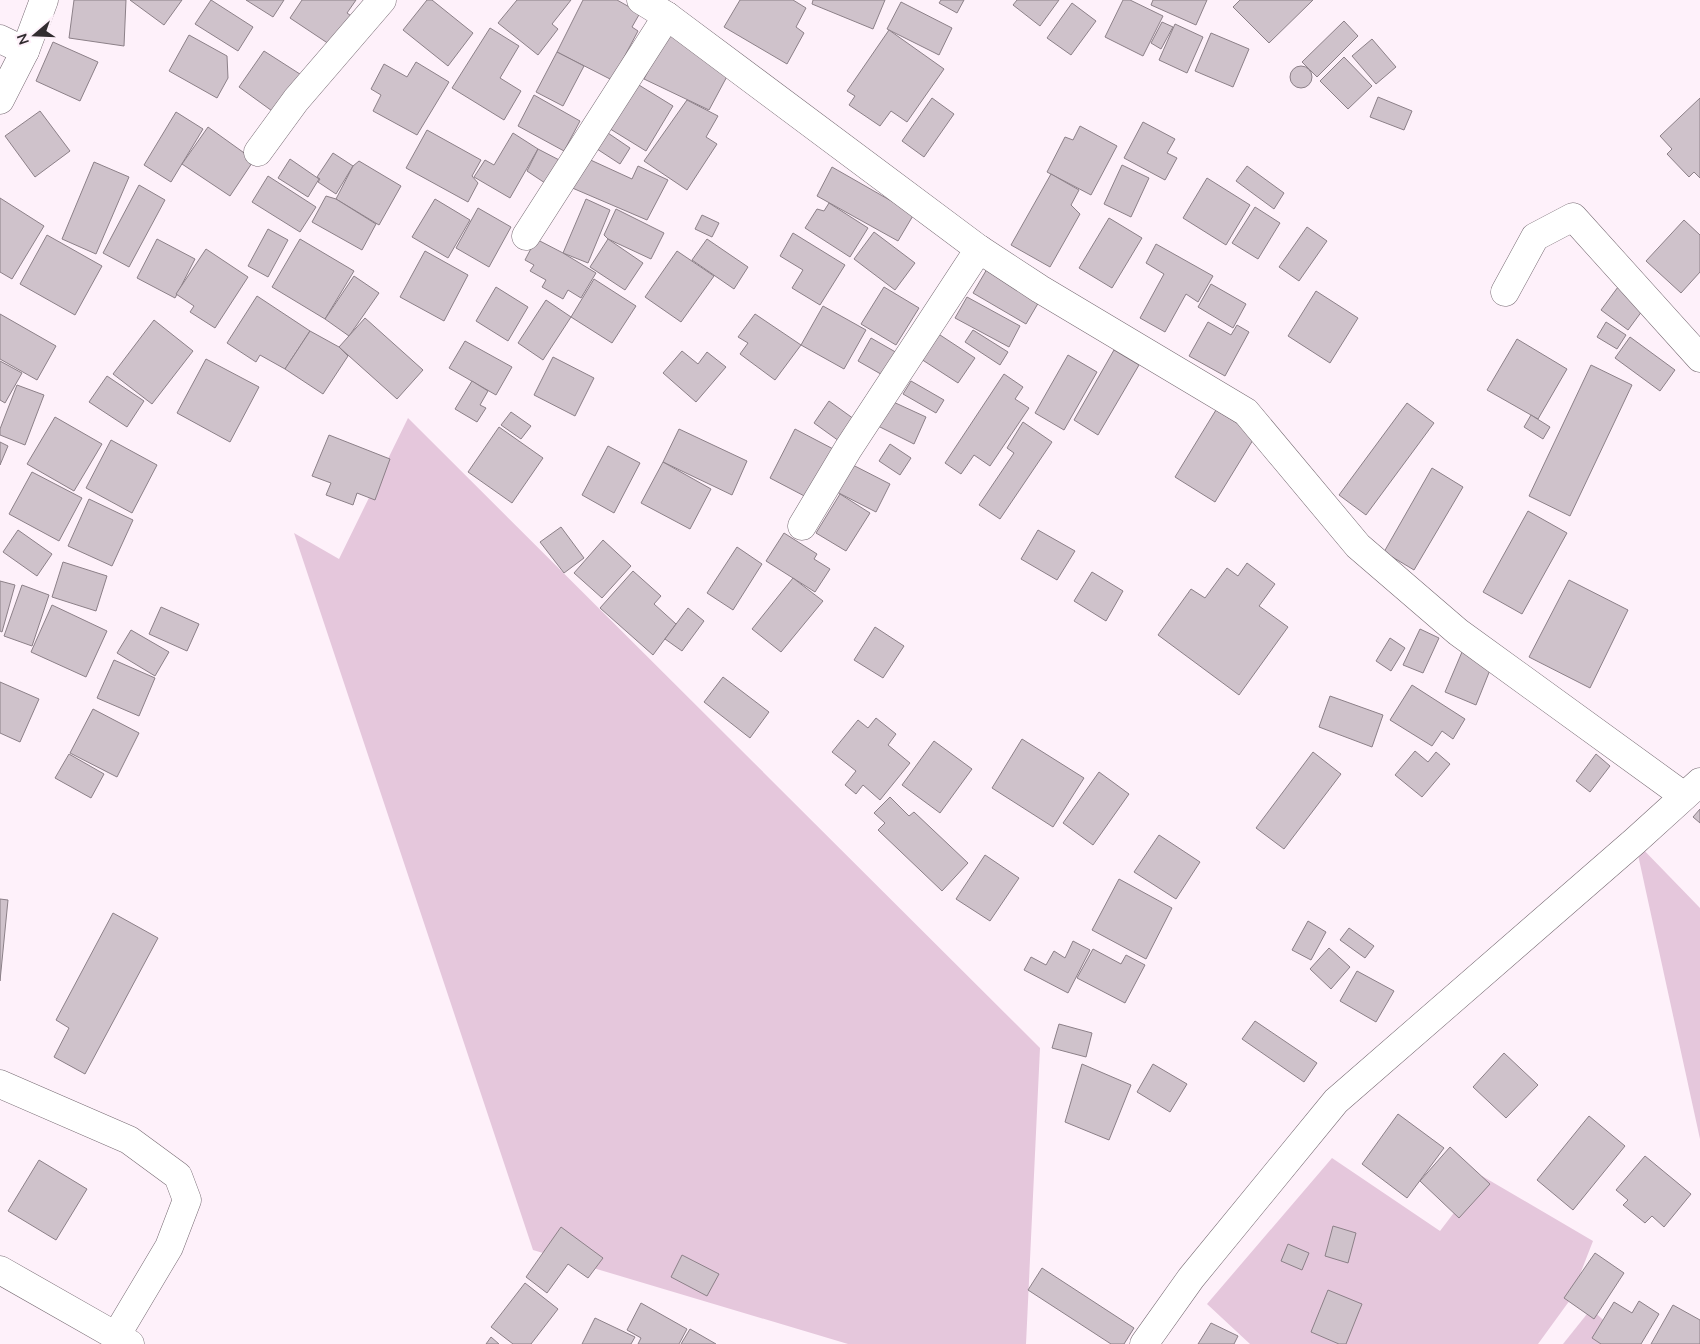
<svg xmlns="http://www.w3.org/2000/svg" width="1700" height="1344" viewBox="0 0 1700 1344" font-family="'Nunito Sans',sans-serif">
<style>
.green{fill:#e5c7dc}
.building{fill:#cfc2cb;stroke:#8c8088}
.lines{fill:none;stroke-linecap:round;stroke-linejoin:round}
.minor-casing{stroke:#766a72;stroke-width:29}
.minor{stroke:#fff;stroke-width:28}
</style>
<rect width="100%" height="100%" fill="#fef1fa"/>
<g class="green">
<path d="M408,418L1040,1048L1026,1344H848L533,1250L294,533L339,559Z"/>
<path d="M1635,841L1700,908V1139Z"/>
<path d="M1332,1158L1440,1231L1482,1176L1593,1241L1570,1300L1538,1344H1250L1207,1304Z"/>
<path d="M1591,1309L1630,1344H1563Z"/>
</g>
<g class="building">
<path d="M74,0H126L124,46L69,38Z"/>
<path d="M130,0H182L164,25Z"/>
<path d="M211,0L253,27L238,51L195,24Z"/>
<path d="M246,0H284L273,17Z"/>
<path d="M302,0H356L347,13L360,22L332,46L290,18Z"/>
<path d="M427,0H432L473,33L448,66L403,30Z"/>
<path d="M517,0H571L552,24L558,29L538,55L498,23Z"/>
<path d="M583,0H617L640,13L632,27L638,31L612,80L557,52Z"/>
<path d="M740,0H793L806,8L796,27L804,33L787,64L724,27Z"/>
<path d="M813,0H885L873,29L812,4Z"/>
<path d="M941,0H964L957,13L939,3Z"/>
<path d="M1017,0H1059L1040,26L1013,5Z"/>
<path d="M1123,0H1130L1163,16L1143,56L1105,37Z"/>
<path d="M1153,0H1207L1196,25L1151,5Z"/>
<path d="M1240,0H1313L1269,43L1233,7Z"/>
<path d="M901,2L952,28L939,55L887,29Z"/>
<path d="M1072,3L1096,21L1071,55L1047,38Z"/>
<path d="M1344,21L1358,36L1317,77L1302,62Z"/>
<path d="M1162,22L1173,27L1161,49L1151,43Z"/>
<path d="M1175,24L1203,37L1187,73L1159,60Z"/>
<path d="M490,28L519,46L500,78L521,91L504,120L452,88Z"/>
<path d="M889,30L944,69L907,122L891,111L880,126L849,105L855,96L847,91Z"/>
<path d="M1211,33L1249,49L1233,87L1195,71Z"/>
<path d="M667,34L731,69L709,110L644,79Z"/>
<path d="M189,35L227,56L228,78L217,98L169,71Z"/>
<path d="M1372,39L1396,67L1376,84L1352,56Z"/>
<path d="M53,42L98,62L80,101L36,81Z"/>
<path d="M264,51L303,76L279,116L239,87Z"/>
<path d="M557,52L584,66L563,106L536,92Z"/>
<path d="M1344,57L1372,86L1348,109L1320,81Z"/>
<path d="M416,62L449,82L417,135L373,111L381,95L371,89L384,64L407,77Z"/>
<circle cx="1301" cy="77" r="11"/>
<path d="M634,82L673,106L646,151L607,127Z"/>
<path d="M534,95L580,121L564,151L518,126Z"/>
<path d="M1378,97L1412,111L1404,130L1370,117Z"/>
<path d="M932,98L954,114L924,157L902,141Z"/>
<path d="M1700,98V178L1694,172L1689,177L1667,154L1672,149L1660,136Z"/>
<path d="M687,100L718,116L706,137L717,144L687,190L644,161Z"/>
<path d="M40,111L70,151L35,177L5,136Z"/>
<path d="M176,112L203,129L171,182L144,165Z"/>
<path d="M1143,122L1175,139L1167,153L1177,158L1165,180L1124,158Z"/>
<path d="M1080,126L1117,146L1091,195L1047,172L1065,137L1073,140Z"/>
<path d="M208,127L254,160L230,196L182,164Z"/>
<path d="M427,130L481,160L472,176L478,183L468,202L406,168Z"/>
<path d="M605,131L630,148L620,164L594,147Z"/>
<path d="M513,133L538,149L510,198L474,177L485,160L494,165Z"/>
<path d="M538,149L563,162L548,185L527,171Z"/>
<path d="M333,153L353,166L336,194L318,182L320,179L317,177Z"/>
<path d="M584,157L632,179L638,166L668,180L647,220L570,187Z"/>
<path d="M290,159L319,179L308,197L278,178Z"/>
<path d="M359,161L401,186L379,225L336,199L353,166Z"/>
<path d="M94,162L129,177L96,254L62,239Z"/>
<path d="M1122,165L1149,178L1131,217L1104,204Z"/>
<path d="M1247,166L1284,193L1274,209L1236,181Z"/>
<path d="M832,167L914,214L898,241L817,196Z"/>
<path d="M1051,174L1079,190L1071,205L1080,214L1050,267L1011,245Z"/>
<path d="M268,176L316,207L300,232L252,202Z"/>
<path d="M1207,178L1250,205L1226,245L1183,218Z"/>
<path d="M139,185L165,200L129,267L103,253Z"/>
<path d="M326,196L336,199L376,224L362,250L312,222Z"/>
<path d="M0,198L44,226L12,279L0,272Z"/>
<path d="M435,199L470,220L448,258L412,237Z"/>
<path d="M586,199L610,210L588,263L563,253Z"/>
<path d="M829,203L868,228L850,257L805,228L817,209L824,211Z"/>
<path d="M1255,207L1280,223L1258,259L1232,243Z"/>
<path d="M478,208L511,227L489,267L456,248Z"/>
<path d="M616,209L664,233L651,259L608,239L604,235Z"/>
<path d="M702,215L719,223L712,237L695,229Z"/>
<path d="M1109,218L1142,238L1112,288L1079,268Z"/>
<path d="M1684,220L1700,235V272L1681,293L1646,261Z"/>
<path d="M1307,227L1327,241L1299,281L1279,267Z"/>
<path d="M268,229L288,240L268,277L248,266Z"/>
<path d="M874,232L915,263L895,290L854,259Z"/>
<path d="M793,233L845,265L820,305L792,288L803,270L780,256Z"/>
<path d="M47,235L102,266L75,315L20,284Z"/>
<path d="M157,239L195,259L175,298L137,278Z"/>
<path d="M300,239L354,271L325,319L272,287Z"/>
<path d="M536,239L563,253L596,273L581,298L568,290L563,299L542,287L546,280L530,271L534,265L525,260Z"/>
<path d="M608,239L643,263L625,290L590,267Z"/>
<path d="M707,239L748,267L734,289L692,260Z"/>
<path d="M1156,244L1213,276L1198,302L1186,294L1165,332L1140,318L1164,274L1146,263Z"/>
<path d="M206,249L248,277L215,328L190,312L194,306L176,294Z"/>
<path d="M425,251L468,275L444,321L400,297Z"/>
<path d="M677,251L714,276L681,322L645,297Z"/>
<path d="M987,269L1040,300L1026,324L973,293Z"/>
<path d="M354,276L379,293L349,336L325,319Z"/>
<path d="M594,279L636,306L612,343L571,317Z"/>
<path d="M1211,284L1246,304L1233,328L1198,307Z"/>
<path d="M496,287L528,307L508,341L476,321Z"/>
<path d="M884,287L919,308L896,345L861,324Z"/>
<path d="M1618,287L1645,307L1628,330L1601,310Z"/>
<path d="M1316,291L1358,318L1330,363L1288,336Z"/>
<path d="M257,296L310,331L285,369L260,355L256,362L227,343Z"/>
<path d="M967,297L1020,326L1009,347L955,318Z"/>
<path d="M546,300L571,317L543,360L518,343Z"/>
<path d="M823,306L866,330L844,369L801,345Z"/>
<path d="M0,314L56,346L37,380L0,359Z"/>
<path d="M755,314L801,345L775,380L740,354L748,343L738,337Z"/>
<path d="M365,318L423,370L397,399L339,347Z"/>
<path d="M154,320L193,351L152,404L113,374Z"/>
<path d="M1208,322L1231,335L1237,325L1249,332L1225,376L1189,356Z"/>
<path d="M1606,322L1626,335L1617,349L1597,337Z"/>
<path d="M973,330L1008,352L1000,365L965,342Z"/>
<path d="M310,331L339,347L348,356L323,394L285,369Z"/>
<path d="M937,333L975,358L958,383L921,359Z"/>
<path d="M1630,337L1675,370L1660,391L1615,358Z"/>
<path d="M871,338L899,354L886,377L858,361Z"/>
<path d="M1517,339L1567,369L1538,419L1487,390Z"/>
<path d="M465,341L512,367L496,395L449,368Z"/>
<path d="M1114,350L1139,365L1098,435L1074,420Z"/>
<path d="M682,351L698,364L707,352L726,367L696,402L663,373Z"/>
<path d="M1068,355L1097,372L1064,430L1035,413Z"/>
<path d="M553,357L594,378L575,416L534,395Z"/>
<path d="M206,359L259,387L230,442L177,413Z"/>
<path d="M0,361L22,373L5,403L0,400Z"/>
<path d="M1591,365L1632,385L1570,516L1529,496Z"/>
<path d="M1004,374L1023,387L1015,399L1029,408L990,466L974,455L961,474L945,463Z"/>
<path d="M107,376L144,401L127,427L89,402Z"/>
<path d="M472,381L488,391L480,405L486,408L477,422L455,409Z"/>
<path d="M911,381L944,400L936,413L903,394Z"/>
<path d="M17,385L44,395L25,445L0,435V429Z"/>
<path d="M889,400L926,417L914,444L878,426Z"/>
<path d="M829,401L854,419L839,441L814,423Z"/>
<path d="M1407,403L1434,423L1366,515L1339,495Z"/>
<path d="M1216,410L1256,435L1215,502L1175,477Z"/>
<path d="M511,412L531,426L521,439L501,425Z"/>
<path d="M1531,415L1550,427L1543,439L1524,427Z"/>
<path d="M55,417L102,444L74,491L27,464Z"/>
<path d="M1023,422L1052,442L1000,519L979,505L1014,453L1007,448Z"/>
<path d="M499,427L543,458L512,503L468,472Z"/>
<path d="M679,429L747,461L732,495L663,462Z"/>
<path d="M795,429L837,451L812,500L770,478Z"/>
<path d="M329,435L390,459L375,500L357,493L353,505L326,495L331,483L312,476Z"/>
<path d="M111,440L157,465L132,513L86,488Z"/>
<path d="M0,442L8,446L0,465Z"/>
<path d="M890,444L911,458L900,475L879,461Z"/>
<path d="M608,446L640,463L614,513L582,495Z"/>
<path d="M663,462L711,489L690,529L641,503Z"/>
<path d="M847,462L890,484L876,512L833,490Z"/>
<path d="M1432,468L1463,487L1414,570L1384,552Z"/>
<path d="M32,472L82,498L59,541L9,514Z"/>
<path d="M840,494L870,513L846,551L816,533Z"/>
<path d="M89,499L133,520L112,566L68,546Z"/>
<path d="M1528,511L1567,533L1522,614L1483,592Z"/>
<path d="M561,527L584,558L564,573L540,542Z"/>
<path d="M18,530L52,554L37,576L3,552Z"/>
<path d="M1038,530L1075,551L1057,580L1021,559Z"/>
<path d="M784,533L817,554L814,559L830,569L815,592L766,561Z"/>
<path d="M603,540L631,566L602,598L574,573Z"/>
<path d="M737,547L762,564L733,610L707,593Z"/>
<path d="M63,562L107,576L96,611L52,597Z"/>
<path d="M1247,563L1275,584L1259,606L1288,627L1239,695L1158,635L1191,589L1205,598L1227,568L1238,576Z"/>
<path d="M633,571L661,596L654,604L676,624L653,655L600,608Z"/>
<path d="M1092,572L1123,591L1106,621L1074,601Z"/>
<path d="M793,578L823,601L781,652L752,629Z"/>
<path d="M1569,580L1628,610L1590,688L1529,657Z"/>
<path d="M0,581L15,585L2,632L0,631Z"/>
<path d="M22,585L49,595L32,646L4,636Z"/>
<path d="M52,605L107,631L86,677L31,652Z"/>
<path d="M161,607L199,624L187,651L149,634Z"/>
<path d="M688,608L704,621L682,651L665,639Z"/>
<path d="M875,627L904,646L883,678L854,660Z"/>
<path d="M1420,629L1439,638L1423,673L1403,665Z"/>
<path d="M131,630L169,652L155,676L117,653Z"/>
<path d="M1390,638L1405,648L1391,671L1376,661Z"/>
<path d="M1462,652L1492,665L1476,705L1445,692Z"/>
<path d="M114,660L155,678L139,716L97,698Z"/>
<path d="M723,677L769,712L750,738L704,702Z"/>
<path d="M0,682L39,699L20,742L0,733Z"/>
<path d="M1412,685L1465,719L1453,739L1442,731L1432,746L1390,720Z"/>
<path d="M1330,696L1383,715L1372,747L1319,727Z"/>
<path d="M93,709L139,733L117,777L70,753Z"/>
<path d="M876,718L896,734L888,745L910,763L880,800L863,785L856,794L845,785L856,771L832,752L858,720L868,728Z"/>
<path d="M1022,739L1084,778L1053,827L992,788Z"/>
<path d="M934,741L972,769L940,813L902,785Z"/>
<path d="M1415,751L1428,762L1436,752L1450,764L1422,797L1395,775Z"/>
<path d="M1313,752L1341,774L1284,849L1256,828Z"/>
<path d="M69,754L104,774L91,798L55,778Z"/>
<path d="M1596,754L1610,766L1590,792L1576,781Z"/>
<path d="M1099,772L1129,794L1093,845L1063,823Z"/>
<path d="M890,797L909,816L914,812L968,863L942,891L878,830L885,823L874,813Z"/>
<path d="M1700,809V823L1693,817Z"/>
<path d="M1159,835L1200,862L1176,899L1134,872Z"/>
<path d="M985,855L1019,878L990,921L956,899Z"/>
<path d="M1119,879L1172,908L1146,959L1092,930Z"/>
<path d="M0,899L8,900L0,981Z"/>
<path d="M113,913L158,938L85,1074L54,1057L69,1028L56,1020Z"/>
<path d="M1308,921L1326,932L1311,960L1292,950Z"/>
<path d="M1349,928L1374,946L1365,958L1340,940Z"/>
<path d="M1073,941L1090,950L1068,993L1024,970L1031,957L1046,965L1054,951L1065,958Z"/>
<path d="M1329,948L1350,967L1331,989L1310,969Z"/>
<path d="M1093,949L1121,964L1126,955L1145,965L1125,1003L1077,978Z"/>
<path d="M1357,971L1394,991L1376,1022L1340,1001Z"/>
<path d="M1255,1021L1317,1063L1304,1082L1242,1039Z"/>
<path d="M1059,1024L1092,1033L1086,1057L1052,1048Z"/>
<path d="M1504,1053L1538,1085L1506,1118L1473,1087Z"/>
<path d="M1082,1064L1131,1085L1109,1140L1065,1122Z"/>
<path d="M1153,1064L1187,1084L1170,1112L1137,1092Z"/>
<path d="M1398,1114L1444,1148L1407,1198L1362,1164Z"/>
<path d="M1589,1116L1625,1146L1573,1210L1537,1180Z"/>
<path d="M1450,1147L1490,1184L1459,1218L1420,1181Z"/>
<path d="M1645,1156L1691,1194L1664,1227L1652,1216L1645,1223L1623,1205L1628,1200L1616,1190Z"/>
<path d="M39,1160L87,1189L56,1240L8,1211Z"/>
<path d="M1333,1226L1356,1233L1348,1263L1325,1256Z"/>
<path d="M561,1227L603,1258L588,1278L568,1264L547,1293L526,1277Z"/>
<path d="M1288,1244L1309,1253L1302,1270L1281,1261Z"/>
<path d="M1595,1253L1624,1273L1594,1319L1564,1298Z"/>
<path d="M682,1255L719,1274L707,1296L671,1277Z"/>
<path d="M1042,1268L1134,1328L1124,1344H1111L1028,1290Z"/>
<path d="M525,1283L558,1309L531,1344H513L491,1327Z"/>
<path d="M1328,1290L1362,1304L1346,1344H1339L1311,1332Z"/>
<path d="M1639,1301L1659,1314L1641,1344H1601L1592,1338L1614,1302L1632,1313Z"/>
<path d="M641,1303L687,1329L679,1344H638L641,1338L627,1330Z"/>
<path d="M1673,1305L1700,1320V1344H1651Z"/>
<path d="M595,1318L635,1337L631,1344H582Z"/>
<path d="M1211,1323L1238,1336L1234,1344H1198Z"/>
<path d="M690,1329L716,1344H681Z"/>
<path d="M491,1337L499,1344H486Z"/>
</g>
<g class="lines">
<g class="minor-casing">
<g id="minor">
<path d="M641,0L667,16L979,249L1040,289L1246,412L1358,546L1458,632L1684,796"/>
<path d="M0,39L25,51"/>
<path d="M0,100L25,51L44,0"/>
<path d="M258,152L296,100L382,0"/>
<path d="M526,236L667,16"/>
<path d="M1505,292L1535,237L1573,217L1700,358"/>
<path d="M802,526L848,449L979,249"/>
<path d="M0,1084L129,1140L178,1176L187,1200L169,1247L116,1336"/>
<path d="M0,1270L130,1344"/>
<path d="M1144,1344L1191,1278L1336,1101L1635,841L1700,782"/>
</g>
</g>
<use href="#minor" class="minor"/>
</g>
<g transform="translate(35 35) rotate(251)" stroke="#fef1fa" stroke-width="4" paint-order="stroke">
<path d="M0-4L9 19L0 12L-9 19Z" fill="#322d30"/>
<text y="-8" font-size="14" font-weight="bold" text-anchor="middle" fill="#322d30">N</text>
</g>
</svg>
